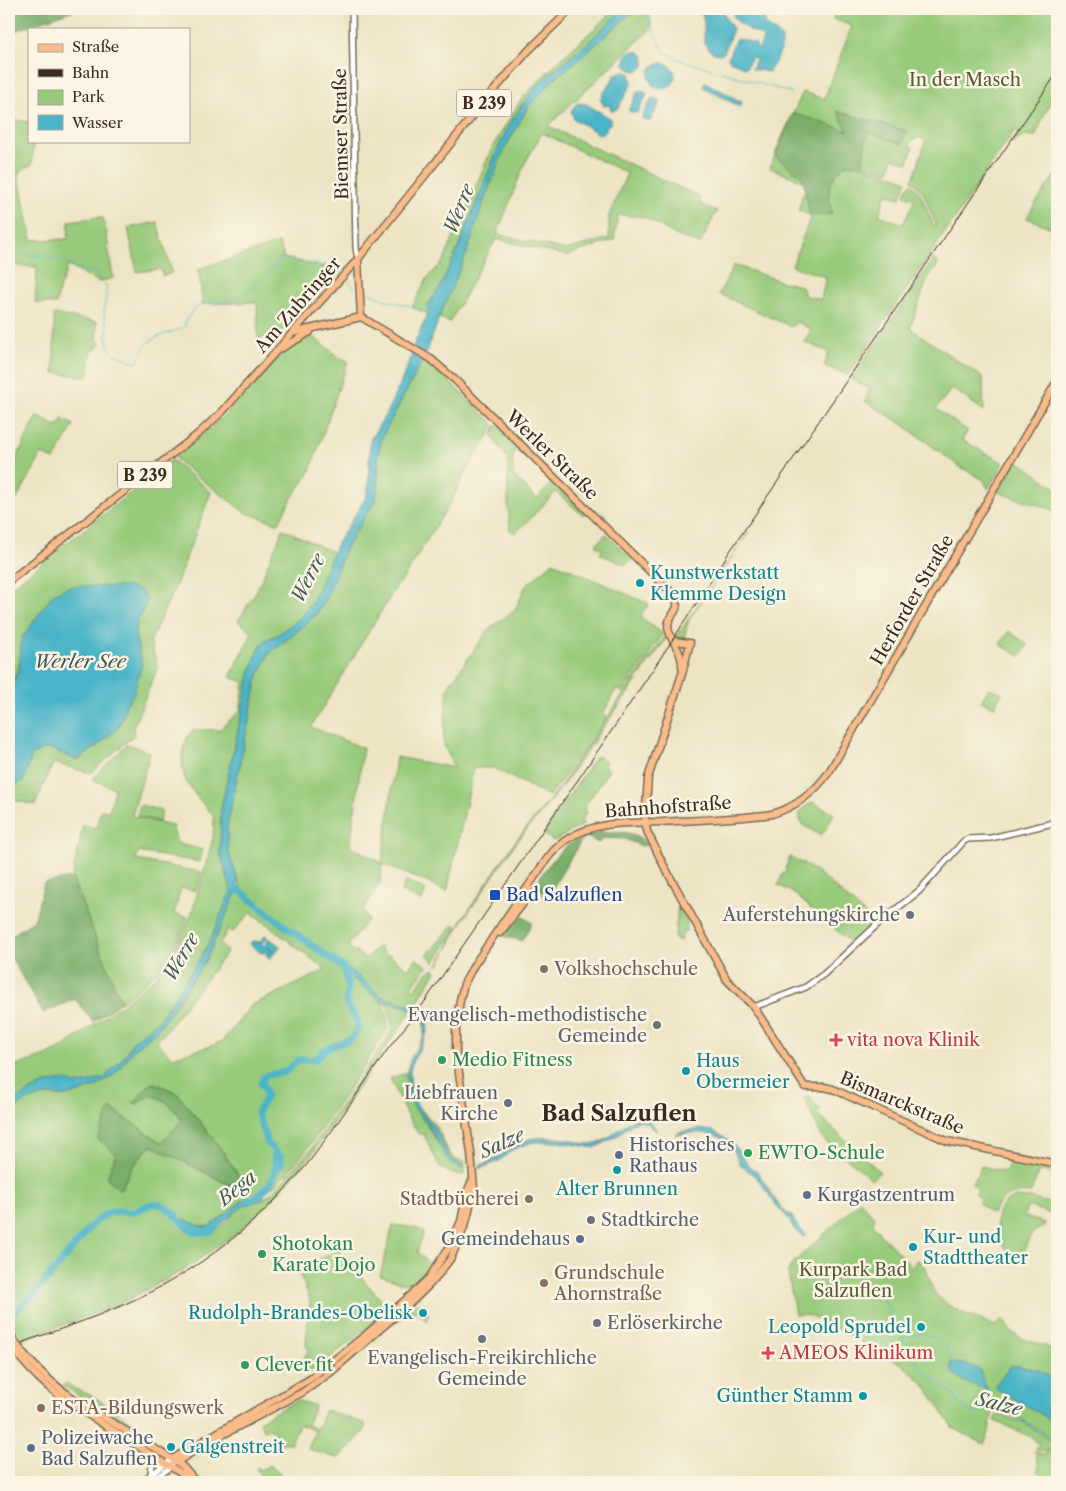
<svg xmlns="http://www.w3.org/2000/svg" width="1066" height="1491" viewBox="0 0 1066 1491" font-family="'Libre Caslon Text',serif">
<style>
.green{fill:#97ca7a;stroke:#697a4c;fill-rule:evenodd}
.forest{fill:#79ae6a;stroke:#5a6c44}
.water{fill:#4ab4c7;stroke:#426f72}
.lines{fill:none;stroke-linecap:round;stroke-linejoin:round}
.stream{stroke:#4ab4c7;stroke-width:1}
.river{stroke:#4ab4c7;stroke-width:7}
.minor-casing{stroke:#796b58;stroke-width:8}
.major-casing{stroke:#796b58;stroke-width:9}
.minor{stroke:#fff;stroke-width:5}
.major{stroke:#f9bc8a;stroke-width:6}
.rail{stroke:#3b2a1e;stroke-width:1}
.major-bridge-casing{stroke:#796b58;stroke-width:9;stroke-linecap:butt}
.major-bridge{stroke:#f9bc8a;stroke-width:6}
.culture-dot{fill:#0f9aa8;stroke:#fcf5e5;stroke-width:2}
.transit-dot{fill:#1a4fb4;stroke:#fcf5e5;stroke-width:2}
.worship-dot{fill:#6b7280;stroke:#fcf5e5;stroke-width:2}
.education-dot{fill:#8d6e63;stroke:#fcf5e5;stroke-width:2}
.health-dot{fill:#e0444e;stroke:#fcf5e5;stroke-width:2}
.leisure-dot{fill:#2e9e5b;stroke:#fcf5e5;stroke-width:2}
.service-dot{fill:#5c6f8a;stroke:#fcf5e5;stroke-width:2}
.labels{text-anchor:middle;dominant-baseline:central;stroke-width:5;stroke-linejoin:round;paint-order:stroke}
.shield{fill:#fcf5e5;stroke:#75675a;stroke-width:1}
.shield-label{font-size:16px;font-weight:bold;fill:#3b2a1e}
.park-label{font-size:18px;fill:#575a3a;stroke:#fcf5e5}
.street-label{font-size:18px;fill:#3b2a1e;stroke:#fcf5e5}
.culture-label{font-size:18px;fill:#0d838f;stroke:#fcf5e5;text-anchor:start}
.transit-label{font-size:18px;fill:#164399;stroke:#fcf5e5;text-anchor:start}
.worship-label{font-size:18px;fill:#5b616d;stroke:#fcf5e5;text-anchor:end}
.education-label{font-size:18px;fill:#785e54;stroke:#fcf5e5;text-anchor:start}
.health-label{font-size:18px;fill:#be3a42;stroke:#fcf5e5;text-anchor:start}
.leisure-label{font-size:18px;fill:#27864d;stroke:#fcf5e5;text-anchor:start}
.service-label{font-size:18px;fill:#4e5e75;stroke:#fcf5e5;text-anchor:start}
.water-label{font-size:19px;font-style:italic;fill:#405a59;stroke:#fcf5e5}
.district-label{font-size:22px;font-weight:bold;fill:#3b2a1e;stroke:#fcf5e5}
</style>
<rect width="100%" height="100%" fill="#fcf5e5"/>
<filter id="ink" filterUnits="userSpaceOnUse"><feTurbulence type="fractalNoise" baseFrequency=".02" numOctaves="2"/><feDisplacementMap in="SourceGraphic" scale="10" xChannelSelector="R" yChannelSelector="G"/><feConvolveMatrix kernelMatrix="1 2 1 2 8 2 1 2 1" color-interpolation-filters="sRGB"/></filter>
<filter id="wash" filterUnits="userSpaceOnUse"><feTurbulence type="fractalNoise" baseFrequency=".0096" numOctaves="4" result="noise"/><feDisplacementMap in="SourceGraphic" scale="20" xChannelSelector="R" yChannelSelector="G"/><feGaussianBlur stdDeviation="1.12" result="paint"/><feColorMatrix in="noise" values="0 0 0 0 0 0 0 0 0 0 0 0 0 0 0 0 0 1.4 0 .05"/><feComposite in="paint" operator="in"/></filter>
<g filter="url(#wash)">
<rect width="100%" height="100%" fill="#ece4c3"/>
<g class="green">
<path d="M616,9H624L583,47L549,74L522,104L499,146L457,251L440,287L429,305L428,314L412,307L428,277L443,262L494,144L521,100L547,72Z"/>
<path d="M636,9H648L652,28L548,126L700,197V204L717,211L700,244L676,235L644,217L618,215L614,240L566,256L496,239L450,322L439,318L467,252L486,195L504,150L528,107L554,79L579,59ZM542,133L627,173L609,216V238L566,250L497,234L525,163Z"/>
<path d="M836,9H1057V96L1046,111L1035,137C1027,132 1018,140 1011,144L1019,133L1014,131L848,375L824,366L829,352L805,342L811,329L797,322L792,327L719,294L734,265L783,282L802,286L805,296L821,299L826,277L792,266L811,216L798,210L807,183L770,168L782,137L803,92L824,99L852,26L833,19ZM917,137L926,140L914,177L911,180L923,192L936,225L934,227L920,193L912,184L909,185L904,195L915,199L903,224L879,215L886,194L900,198L907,181L888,173L867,168L868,166L889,171L893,158L908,163L913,147L909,146L912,139H916Z"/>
<path d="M9,119L29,122V141H34L32,164L18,173L32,240L68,239L69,221L102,217L105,224L113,278L99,282L68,266L59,290L56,304L35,303L37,267L9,265Z"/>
<path d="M1057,172V230L1027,218L1033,207Z"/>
<path d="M157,222L172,273L162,276L161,269L137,272L128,228Z"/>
<path d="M279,243L284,258L321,266H345L288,330L258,339L257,302L203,304L198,269Z"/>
<path d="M933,259L939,263L927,280L910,328L983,378L984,411L952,388L936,409L968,431L962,440L1004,463L988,489L984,480L960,467L902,424L865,401L870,389L851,379Z"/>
<path d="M54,314L97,322V339L101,343L91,354L88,377L54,373Z"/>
<path d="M312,336L340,358L348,361L309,474C297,489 287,505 279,523H276L244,512L185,467L176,459V456C199,438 220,420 240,400C263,378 281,346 312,336Z"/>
<path d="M424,358L494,424L488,437L469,466L449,505L401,582L396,587L311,727L363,748L350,846L382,863L396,757L454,768L443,742L448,687L488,630L515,610L525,587L553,562L649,604L640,616L663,634L622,692L616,689L603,714L607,716L583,752L579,757L577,756L576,758L578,759L549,796L493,768H474L447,892L427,882L382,864L380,882L363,911L368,920L349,944L350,948L366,959L378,946L387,956L388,954L408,969L416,959L427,966L411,988L414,990L427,973L433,969L436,971L414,1007L380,996L364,981L283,922L241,888L228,851L227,826L258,677L269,654L305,625L337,570L345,549L373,504L378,489V455L382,437Z"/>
<path d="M37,416L58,427L62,419L74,425L54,460L42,454L14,504L9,503V474Z"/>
<path d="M496,425L519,446L513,454V475L537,499L553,481L586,512L583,515L556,492L516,533L510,530L508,506V459L492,436Z"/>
<path d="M172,460L211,492L178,580L150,642L158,667L133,727L135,734L91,773L53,763L35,805L9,799V791L24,780L32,755L48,748L78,760L97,746L119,727L127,703L133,695L142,664L135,635L137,622L147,601L22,638C20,656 21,672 9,685V589Z"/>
<path d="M1017,460L1057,489V511L997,492Z"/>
<path d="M283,529L333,552L312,603L301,617L279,634L265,640L258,651L250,674L221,809L220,852L231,890L212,937L202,955L171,1003L156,1023L134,1040L124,1057L105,1077L91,1082L75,1085L48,1083L9,1104V1068L46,1056L62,1048L124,1003L154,979L174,952L191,916L213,838L214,817C207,808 189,789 185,779C180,763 181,742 193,730H219L240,711L244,682L230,677L252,633L238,621L256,592Z"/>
<path d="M749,532L689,619L684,638H677L676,637Z"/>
<path d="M606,534L632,559L625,565L600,554L602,548L597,547V543Z"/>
<path d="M1009,631L1028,645L1020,656L1000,644Z"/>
<path d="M667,635L668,636L561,788L515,844L463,920L438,966L462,920L514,843L560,787L647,660Z"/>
<path d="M989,688L1002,693L994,707L981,701Z"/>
<path d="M126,745H131L150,753L132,816L172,826L177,842L179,844L203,850L199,862L138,852L136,860L201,872L196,891L181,888L174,914L188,917C179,939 168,961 151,977C142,986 131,994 121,1002L72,878L83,825L96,828L101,810L109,811L115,789L92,779Z"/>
<path d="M596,756L606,761L604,766L609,770L584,808L587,811L581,821L584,824L554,841L543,834Z"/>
<path d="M813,802L834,814L824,832L820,835L801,824L799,811Z"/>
<path d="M140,805L162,811L159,822L137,816Z"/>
<path d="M790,857L806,865L823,877L874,922L852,944L792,892L778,885L783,873L785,874L786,871L785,869Z"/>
<path d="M406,881L426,890L422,901L401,892Z"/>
<path d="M236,893H240L280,926L361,984L382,1002L388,1018L387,1030C369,1058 351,1086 332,1113C313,1141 293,1171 266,1192C259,1198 249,1196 242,1201C217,1219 216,1237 184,1219L181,1220L194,1230L222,1226L241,1207L262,1200L276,1189L312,1148L390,1034C393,1021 391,1014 385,1002L404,1006L412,1010L313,1153L271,1201L237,1233L182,1271L116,1306L20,1340L9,1320V1112L28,1100L48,1095L64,1096L78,1093L97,1086L115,1074L135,1048L158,1029L175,1007L206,960ZM251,912L326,970L252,1005L223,1040L214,1045L172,1057L157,1042L227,952L220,944L228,929L233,932ZM154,1083L176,1092L216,1142L247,1188L240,1186L237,1189L151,1145L132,1167L121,1190L107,1178L116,1154L110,1108L162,1143L182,1120C174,1107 165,1098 149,1095L137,1104Z"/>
<path d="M681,903L688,916L686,918L687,931L683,932L680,941L675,939V936L678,906Z"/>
<path d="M454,924L456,925L455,931L434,963L433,959L427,955Z"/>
<path d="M406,1073L413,1106L427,1125L448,1160L453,1165L464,1169V1175L450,1173L440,1167L423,1133L419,1135L406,1114L390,1078Z"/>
<path d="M810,1096L812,1102L821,1110L816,1113L880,1172L872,1179L823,1139L804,1099Z"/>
<path d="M421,1109C427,1116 434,1123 439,1131C446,1143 448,1161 465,1162V1166C447,1163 444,1141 434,1128C429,1122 424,1116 419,1110Z"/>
<path d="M1011,1157L1057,1167V1175L1043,1171V1173L1038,1172L1031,1193C1013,1191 1001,1196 993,1213H990L978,1202L981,1199L975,1193L978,1190L971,1183L978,1175L981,1166L1006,1172Z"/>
<path d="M1016,1197L1030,1198L1057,1205L1056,1216L1028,1206L1024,1216L1045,1224V1227C1026,1231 1026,1247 1022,1263C1017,1259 1007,1253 1004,1247C995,1227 990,1207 1016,1197Z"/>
<path d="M860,1201L874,1217L873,1224L878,1231L880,1235L885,1239L911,1266L918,1259C931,1273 926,1272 932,1287C940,1308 976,1317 995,1326L1003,1319L1011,1332L1021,1338L1057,1350V1442L1020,1418L993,1410L988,1436L984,1444L953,1428L923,1383L902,1364L817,1318L803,1314L795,1315L788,1272L791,1265Z"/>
<path d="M393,1225L416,1228L424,1232L417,1252L430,1264L413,1286L380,1276Z"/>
<path d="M339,1250L349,1270L356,1267L363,1276L361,1277L389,1309L367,1329L315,1369L310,1370L306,1362L305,1355L309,1352L306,1344L310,1300L298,1269Z"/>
<path d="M418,1303C426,1305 430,1313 427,1321L416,1311L391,1324L412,1306Z"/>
<path d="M66,1383L75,1389L93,1396L143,1429L142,1433L63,1386Z"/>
<path d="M297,1400L315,1406L307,1425L317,1429L325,1410L364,1423L365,1425V1430L342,1456L337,1458L308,1449L315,1431L299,1424L291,1443H283L281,1444L273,1431L268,1429L264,1430L259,1421Z"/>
<path d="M996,1414L1023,1422L1057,1444V1482L1037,1472L1039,1467L1035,1451L1043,1456L1047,1451H1051V1449L1041,1452L1036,1449L1039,1444L1029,1436L995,1421Z"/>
<path d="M270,1465L281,1475L276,1481L278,1482H264L256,1468L258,1467L260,1470Z"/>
</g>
<g class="forest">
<path d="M9,9H77L9,33Z"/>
<path d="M837,111L907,131L902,144L869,133L865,143L863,165L846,164C828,182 826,189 832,214L810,216L803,178L775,156L793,113L848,131Z"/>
<path d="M603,832C622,833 634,829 648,845L642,846L624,839L603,838L599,843L584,836L546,899H545L538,881C554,854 571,836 603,832Z"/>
<path d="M72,878L121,1002L93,1022L75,999L43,1013L9,954V937L34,921L44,883Z"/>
<path d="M520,915L532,923L522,941L503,936Z"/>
<path d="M154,1083L176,1092L216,1142L247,1188V1194L244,1192L240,1186L238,1189L151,1145L132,1167L120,1190L107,1178L116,1154L98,1139L110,1108L162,1143L182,1120C174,1107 165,1098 149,1095L137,1104L134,1103L149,1085Z"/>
</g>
<g class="water">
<path d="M624,9H636L579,59L554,79L528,107L504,150L486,195L467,252L439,318L427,352L382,437L378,455V489L373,504L345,549L325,601L314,617L269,654L258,677L227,826L228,851L238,881L236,893L206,960L158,1029L135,1048L115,1074L97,1086L78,1093L64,1096L48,1095L28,1100L9,1112V1104L13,1101C28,1093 61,1071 75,1085L91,1082L105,1077L124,1057L134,1040L156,1023L171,1003L202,955L212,937L231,890L220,852L221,809L250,674L258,651L265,640L279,634L301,617L312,603L336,545L365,499L368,489L370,440L386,414L400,384L413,352L414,344L429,311L428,305L440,287L457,251L499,146C508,127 519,108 533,91C547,74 565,62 582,48C596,36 609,22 624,9Z"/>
<path d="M701,9H723L725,17L733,29L724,53C714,57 709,49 704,43V22Z"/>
<path d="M731,9H764L765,24C769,28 778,33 781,37C786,45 773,66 769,72L752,69L756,59L752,57L746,68L730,61L728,58L735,40C742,38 749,42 756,44V48L759,49L763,39V36C749,30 735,25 731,9Z"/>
<circle cx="635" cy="61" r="10"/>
<circle cx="662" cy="76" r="13"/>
<path d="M623,71L630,74L632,83L618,108L613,111L611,110L609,105L604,106L600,99L616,74Z"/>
<path d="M705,82L742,102L740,107L703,87Z"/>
<path d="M639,90L646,93L647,95L637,113H635L629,111V109Z"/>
<path d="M652,98L659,100L660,103L650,121H648L643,119L642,117Z"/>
<path d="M579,103L586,104L610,118V124L606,126V131L602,134H599L574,119L571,112L575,105Z"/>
<path d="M71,586L128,587L142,591L147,601L137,622L135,635L142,664L133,695L127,703L119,727L97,746L77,760L48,748L32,755L24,780L9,791V685L15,678L19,670L22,638L53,594Z"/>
<path d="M266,935L267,938L262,943L263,946L267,945L265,943L269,938L280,946L276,952L268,947L274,952L270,959L266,955L268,952L261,953L249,943L253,941L260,942Z"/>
<path d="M344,965C351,971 359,976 365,982C371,987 376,994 382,997C395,1004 419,1001 426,1018C434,1039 409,1055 410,1075C410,1105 426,1114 439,1136C445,1148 450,1163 465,1166V1169L453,1165L448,1160L428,1125L413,1106L410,1096L406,1073L412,1056L424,1037V1019L420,1014L404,1006L382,1002L346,973Z"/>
<path d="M636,1118L648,1120L657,1130L656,1131L648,1123L638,1121L634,1122L618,1135L595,1148L558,1142H534L513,1149L499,1161L479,1169V1166C498,1160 511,1145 529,1139C542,1136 559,1138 571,1140C579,1142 587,1145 594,1144C611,1141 621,1124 636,1118Z"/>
<path d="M698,1129L713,1131L732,1142L749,1166L757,1171L777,1202L786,1213L792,1216L796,1224L806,1235L804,1237L794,1229L789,1219L777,1206L757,1178L740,1164L734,1150L726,1142L719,1137L705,1133H693L675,1135L680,1132Z"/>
<path d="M265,1193L262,1200C255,1202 246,1204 240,1208C217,1226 211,1243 180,1221L184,1219L202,1227H209L246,1198L259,1196Z"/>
<path d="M951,1363L967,1364L980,1370L984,1384L988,1389C975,1387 948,1378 951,1363Z"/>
<path d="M1012,1365L1039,1370L1057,1381V1427L1043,1415L997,1389L996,1384Z"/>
</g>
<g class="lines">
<g class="stream">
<path d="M647,9L652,29L664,51L678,59L704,67L792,93"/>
<path d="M9,253L54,257L85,272L91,270L98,274L100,281"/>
<path d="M348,281L353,287L357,288"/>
<path d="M104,284L107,286L104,313L107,327V337L109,347L112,351"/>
<path d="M363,290L386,300L414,307L429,314"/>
<path d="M142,353C147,335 169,335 184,327C197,290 215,312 241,295C256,286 270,271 282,258L338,270"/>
<path d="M115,354L137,363L140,356"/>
<path d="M845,1271L865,1281L876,1291L885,1303L901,1336L917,1363L942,1387L954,1394L959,1404L971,1413C977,1413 981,1410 986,1410C1013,1412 1036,1428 1057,1443"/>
<path d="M901,1336C919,1334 930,1331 943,1345C948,1351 951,1355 951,1363"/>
<path d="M989,1389L997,1388"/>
</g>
<g class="river">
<path d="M234,886L282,924L344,968L348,988L346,1001L348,1007L357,1020L358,1028L351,1039L324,1050L316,1059L310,1060L303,1059L297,1061L285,1072C274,1075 264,1071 261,1084C272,1096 263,1101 257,1112L268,1144L275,1151C274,1158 276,1164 275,1171C274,1183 260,1197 249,1200"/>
<path d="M275,1151L281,1157V1164L276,1169"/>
<path d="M9,1317L37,1291L93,1224C100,1218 106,1212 116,1211C121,1211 127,1213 132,1212C140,1211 150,1201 161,1205C177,1210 180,1228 197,1232C207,1234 211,1232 217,1225"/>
</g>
</g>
</g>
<g filter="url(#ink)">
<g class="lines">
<g class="minor-casing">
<g id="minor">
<path d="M352,9L356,248L358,259"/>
<path d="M754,1007L806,987L824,974L880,922L919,891L964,841L968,839L991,838L1057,822"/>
<path d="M149,1453L152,1463L151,1474"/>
<path d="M141,1482L172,1459"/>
<path d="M150,1482L172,1466"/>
</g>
</g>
<g class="major-casing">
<g id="major">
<path d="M358,259L361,317"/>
<path d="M292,333L361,317L431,359L455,380L673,594C684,611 669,612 668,626C668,639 683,650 682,667"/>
<path d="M282,348L310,332"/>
<path d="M9,581L198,434L223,411L358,259L484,102L528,51L571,9"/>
<path d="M674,641L690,643L682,674L648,778L645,822L647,831L663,864L727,980L754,1007L805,1087H824L833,1089L947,1141L1057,1164"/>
<path d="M500,933L522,905L530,887"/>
<path d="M82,1404L172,1459L183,1467L196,1482"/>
<path d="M79,1409L190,1479"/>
<path d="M172,1459L310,1379L368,1333L410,1296L429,1278L450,1246L461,1221L467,1192L472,1181"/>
<path d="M177,1462L202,1446L303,1392L331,1372L418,1296L435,1279L451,1258L466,1223L474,1188L471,1153L456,1053V1027L460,1000L464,984L474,965L523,893C538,875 546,854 566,840C593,821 630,823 662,822C698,820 736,819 772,814C796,807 814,793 829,772L1057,381"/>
</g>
</g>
<use href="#minor" class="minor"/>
<use href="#major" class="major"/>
<path class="rail" d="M9,1347C60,1329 112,1313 160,1287C219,1255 270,1211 312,1158C339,1123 362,1085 388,1049C398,1035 410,1022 421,1007C523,857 631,708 728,554L1057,73"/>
<g class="major-bridge-casing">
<g id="major-bridge">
<path d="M9,1333C28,1363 52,1385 82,1404"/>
<path d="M9,1342C27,1371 51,1391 79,1409"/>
</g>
</g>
<use href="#major-bridge" class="major-bridge"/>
</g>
</g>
<g class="culture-dot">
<circle cx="640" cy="583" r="5"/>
<circle cx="686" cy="1071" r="5"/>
<circle cx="617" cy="1170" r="5"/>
<circle cx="913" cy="1247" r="5"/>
<circle cx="423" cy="1313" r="5"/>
<circle cx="921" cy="1327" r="5"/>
<circle cx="863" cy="1396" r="5"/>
<circle cx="171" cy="1447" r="5"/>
</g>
<rect class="transit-dot" x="489" y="889" width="12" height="12" rx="2.5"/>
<g class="worship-dot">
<circle cx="910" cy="915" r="5"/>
<circle cx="657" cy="1025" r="5"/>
<circle cx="508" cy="1103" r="5"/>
<circle cx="591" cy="1220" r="5"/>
<circle cx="597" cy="1323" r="5"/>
<circle cx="482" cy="1339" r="5"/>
</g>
<g class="education-dot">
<circle cx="544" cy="969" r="5"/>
<circle cx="529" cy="1199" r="5"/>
<circle cx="544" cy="1283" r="5"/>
<circle cx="41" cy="1408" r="5"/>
</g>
<g class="health-dot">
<path d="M833.5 1032.5h5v5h5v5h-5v5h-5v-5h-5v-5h5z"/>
<path d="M765.5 1345.5h5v5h5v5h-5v5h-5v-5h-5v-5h5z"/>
</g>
<g class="leisure-dot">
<circle cx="442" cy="1060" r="5"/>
<circle cx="748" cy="1153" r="5"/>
<circle cx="262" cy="1254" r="5"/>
<circle cx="245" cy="1365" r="5"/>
</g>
<g class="service-dot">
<circle cx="619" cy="1155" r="5"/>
<circle cx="807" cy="1195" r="5"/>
<circle cx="580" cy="1239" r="5"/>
<circle cx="31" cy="1448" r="5"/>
</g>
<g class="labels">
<g class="shield">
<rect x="456.5" y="89.5" width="55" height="27" rx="4"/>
<rect x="117.5" y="461.5" width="55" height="27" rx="4"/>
</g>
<g class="shield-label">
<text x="484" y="103">B 239</text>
<text x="145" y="475">B 239</text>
</g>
<g class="park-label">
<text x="965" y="80">In der Masch</text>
<text x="853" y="1270">Kurpark Bad<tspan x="853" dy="21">Salzuflen</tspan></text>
</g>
<g class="street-label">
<text transform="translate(341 134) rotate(-91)">Biemser Straße</text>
<text transform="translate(298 305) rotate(-49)">Am Zubringer</text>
<text transform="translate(552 455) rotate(44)">Werler Straße</text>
<text transform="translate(912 600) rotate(-60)">Herforder Straße</text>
<text transform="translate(668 807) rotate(-4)">Bahnhofstraße</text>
<text transform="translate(902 1103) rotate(23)">Bismarckstraße</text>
</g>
<g class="culture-label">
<text x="650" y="573">Kunstwerkstatt<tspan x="650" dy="21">Klemme Design</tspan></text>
<text x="696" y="1061">Haus<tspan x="696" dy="21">Obermeier</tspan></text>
<text x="617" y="1189" text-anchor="middle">Alter Brunnen</text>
<text x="923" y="1237">Kur- und<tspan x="923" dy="21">Stadttheater</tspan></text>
<text x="413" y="1313" text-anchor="end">Rudolph-Brandes-Obelisk</text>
<text x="911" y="1327" text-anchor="end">Leopold Sprudel</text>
<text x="853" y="1396" text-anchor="end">Günther Stamm</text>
<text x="181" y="1447">Galgenstreit</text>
</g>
<g class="transit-label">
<text x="506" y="895">Bad Salzuflen</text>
</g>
<g class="worship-label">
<text x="900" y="915">Auferstehungskirche</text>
<text x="647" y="1015">Evangelisch-methodistische<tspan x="647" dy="21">Gemeinde</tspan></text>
<text x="498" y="1093">Liebfrauen<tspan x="498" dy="21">Kirche</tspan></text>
<text x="601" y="1220" text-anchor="start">Stadtkirche</text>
<text x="607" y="1323" text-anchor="start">Erlöserkirche</text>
<text x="482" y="1358" text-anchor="middle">Evangelisch-Freikirchliche<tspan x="482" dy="21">Gemeinde</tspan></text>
</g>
<g class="education-label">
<text x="554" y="969">Volkshochschule</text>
<text x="519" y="1199" text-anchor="end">Stadtbücherei</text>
<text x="554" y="1273">Grundschule<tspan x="554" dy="21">Ahornstraße</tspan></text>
<text x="51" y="1408">ESTA-Bildungswerk</text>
</g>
<g class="health-label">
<text x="847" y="1040">vita nova Klinik</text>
<text x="779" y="1353">AMEOS Klinikum</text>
</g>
<g class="leisure-label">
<text x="452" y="1060">Medio Fitness</text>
<text x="758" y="1153">EWTO-Schule</text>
<text x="272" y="1244">Shotokan<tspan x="272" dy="21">Karate Dojo</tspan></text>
<text x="255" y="1365">Clever fit</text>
</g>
<g class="service-label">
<text x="629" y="1145">Historisches<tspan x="629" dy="21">Rathaus</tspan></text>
<text x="817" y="1195">Kurgastzentrum</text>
<text x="570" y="1239" text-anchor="end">Gemeindehaus</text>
<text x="41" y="1438">Polizeiwache<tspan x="41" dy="21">Bad Salzuflen</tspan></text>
</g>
<g class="water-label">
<text transform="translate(459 209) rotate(-68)">Werre</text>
<text transform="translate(308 578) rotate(-63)">Werre</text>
<text x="80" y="661">Werler See</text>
<text transform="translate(181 957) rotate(-60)">Werre</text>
<text transform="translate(502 1143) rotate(-24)">Salze</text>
<text transform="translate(237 1188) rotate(-39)">Bega</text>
<text transform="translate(999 1404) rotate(14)">Salze</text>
</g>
<g class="district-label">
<text x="619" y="1113">Bad Salzuflen</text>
</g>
</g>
<rect width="1066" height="1491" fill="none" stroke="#fcf5e5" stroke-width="30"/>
<rect x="28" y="28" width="162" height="115" fill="#fcf5e5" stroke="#afa495"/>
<rect x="38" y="44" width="25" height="8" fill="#f9bc8a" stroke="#afa495"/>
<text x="72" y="52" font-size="15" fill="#3b2a1e">Straße</text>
<rect x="38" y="69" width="25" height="8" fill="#3b2a1e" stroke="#afa495"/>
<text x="72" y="78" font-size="15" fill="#3b2a1e">Bahn</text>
<rect x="38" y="90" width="25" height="15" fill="#97ca7a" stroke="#afa495"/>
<text x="72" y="102" font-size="15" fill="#3b2a1e">Park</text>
<rect x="38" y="115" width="25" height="15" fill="#4ab4c7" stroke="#afa495"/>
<text x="72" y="128" font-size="15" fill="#3b2a1e">Wasser</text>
</svg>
